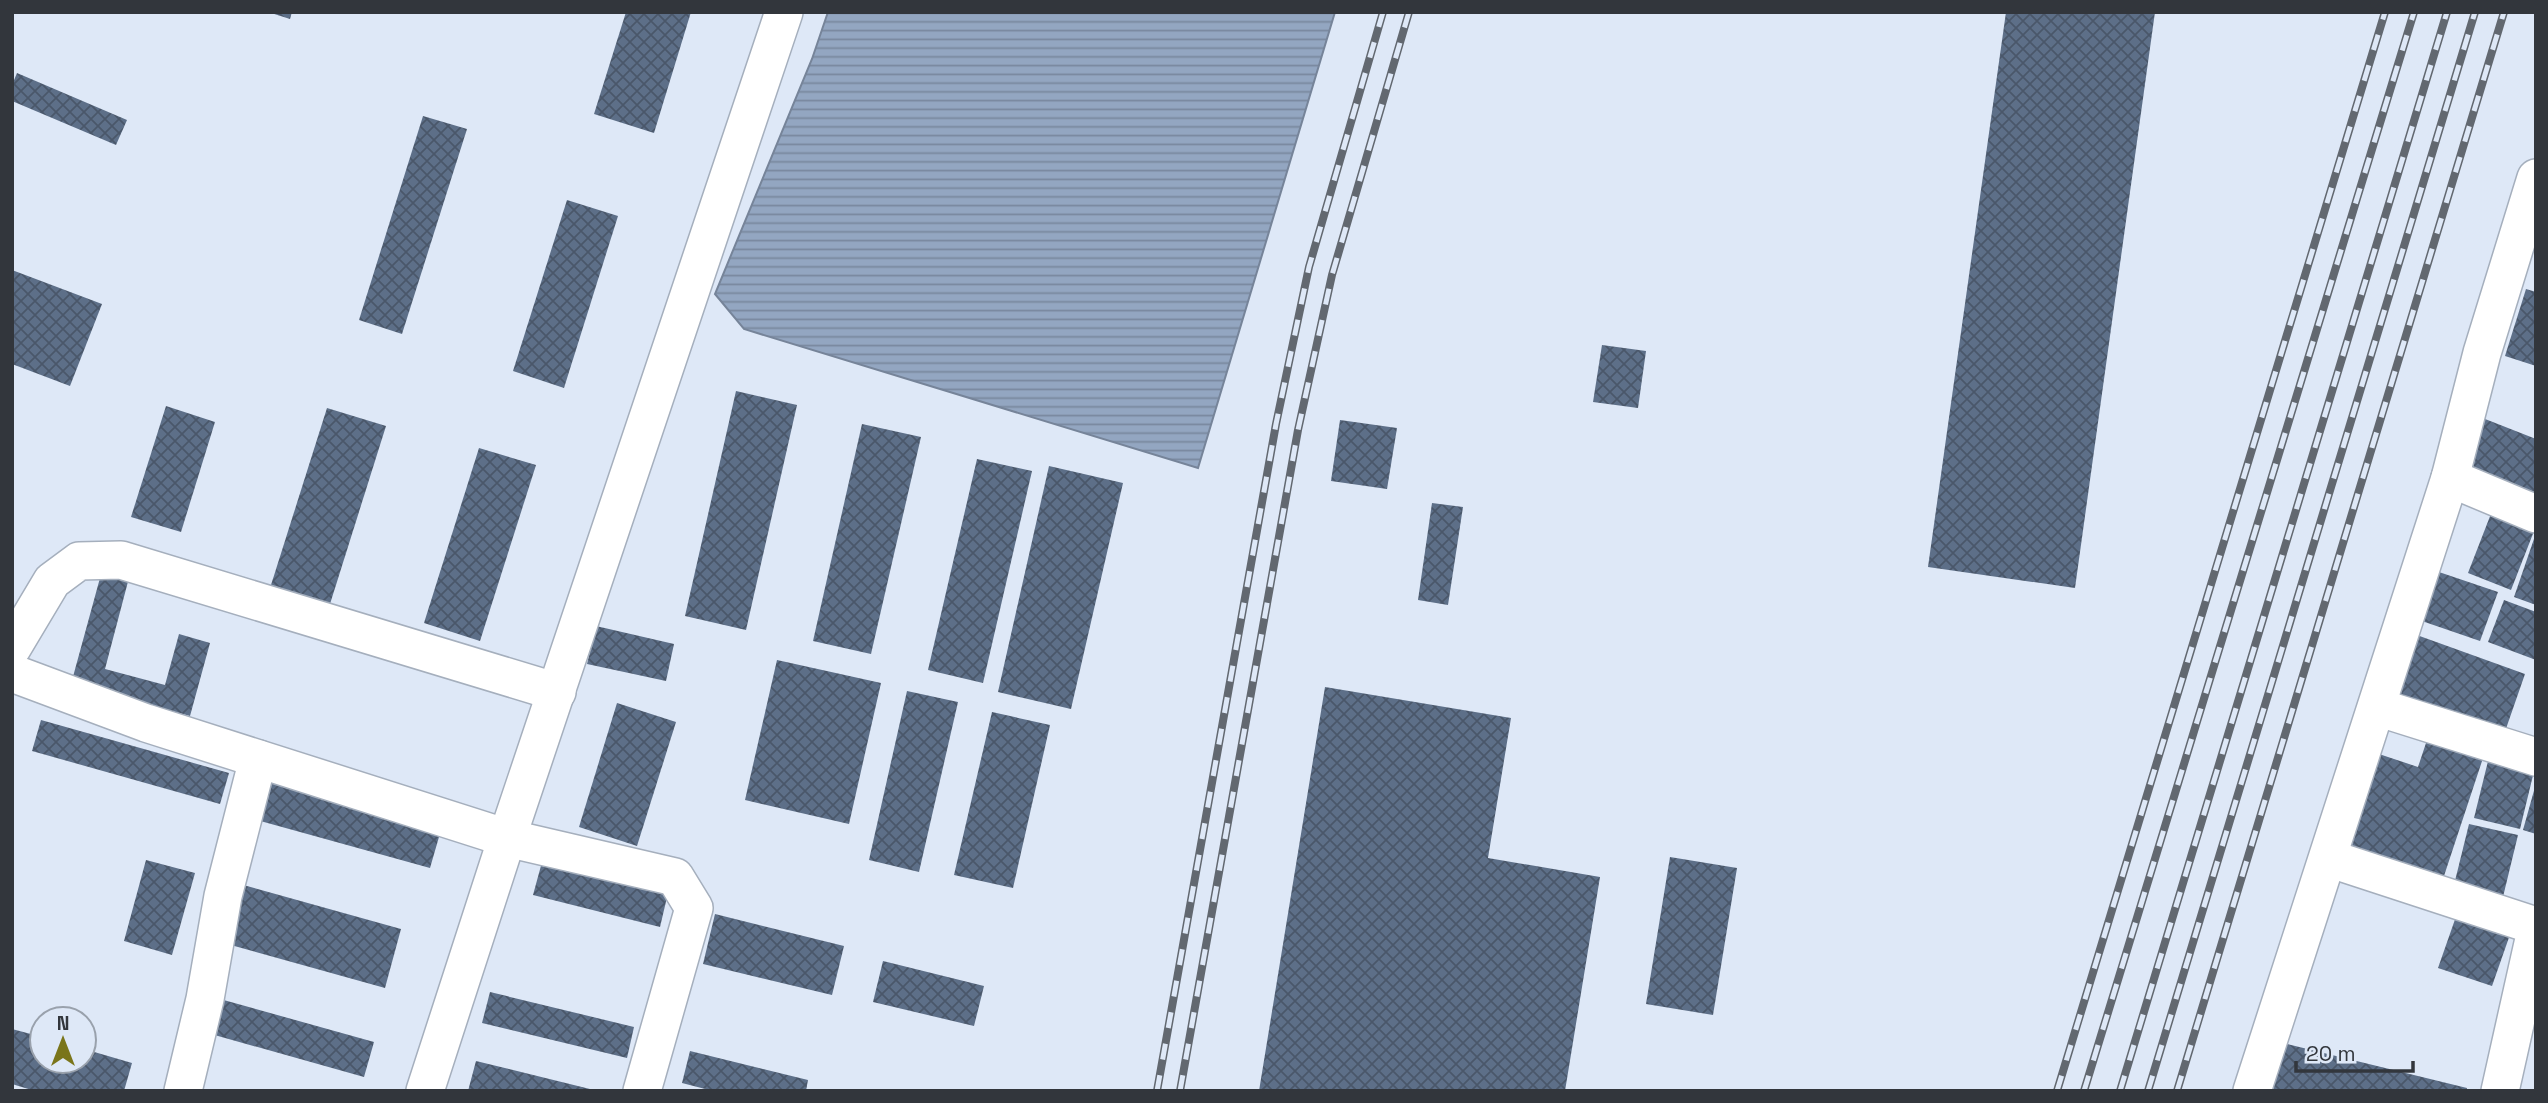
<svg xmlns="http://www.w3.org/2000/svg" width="2548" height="1103" viewBox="0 0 2548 1103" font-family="'Space Grotesk',sans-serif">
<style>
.water{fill:url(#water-rules);stroke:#768499;stroke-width:2}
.building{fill:url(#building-cross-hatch)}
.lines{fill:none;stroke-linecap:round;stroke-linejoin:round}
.street-casing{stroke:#a5afbd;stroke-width:40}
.street{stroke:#fff;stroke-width:37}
.rail-casing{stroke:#626870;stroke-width:8}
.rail{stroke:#dee8f7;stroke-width:5;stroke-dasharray:16;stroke-linecap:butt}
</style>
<defs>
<pattern id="water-rules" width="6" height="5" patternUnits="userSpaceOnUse" patternTransform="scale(1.75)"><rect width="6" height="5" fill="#93a6c1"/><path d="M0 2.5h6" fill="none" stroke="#79889e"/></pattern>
<pattern id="building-cross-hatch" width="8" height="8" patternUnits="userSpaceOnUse" patternTransform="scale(1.75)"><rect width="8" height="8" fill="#5d6f88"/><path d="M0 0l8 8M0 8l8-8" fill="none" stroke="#4a576a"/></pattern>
</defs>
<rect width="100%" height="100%" fill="#dee8f7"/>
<path class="water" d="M828,12H1335L1198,468L744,329L715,294L812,59Z"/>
<g class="building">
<path d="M268,12H292L290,19Z"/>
<path d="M626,12H691L654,133L594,114Z"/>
<path d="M2006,12H2155L2075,588L1928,567Z"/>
<path d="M17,73L127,120L116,145L12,101V85Z"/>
<path d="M423,116L467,129L402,334L359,320Z"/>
<path d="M567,200L618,216L564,388L513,371Z"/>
<path d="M12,270L102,304L70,386L12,364Z"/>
<path d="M2526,289L2536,292V366L2505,356Z"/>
<path d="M1602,345L1646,351L1638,408L1593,402Z"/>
<path d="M736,391L797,405L746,630L685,616Z"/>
<path d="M166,406L215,422L181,532L131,517Z"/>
<path d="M327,408L386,426L330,604L271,585Z"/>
<path d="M2480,417L2536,439V504L2458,474Z"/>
<path d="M1340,420L1397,428L1387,489L1331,481Z"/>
<path d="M862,424L921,437L871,654L813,641Z"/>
<path d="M479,448L536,465L480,641L424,623Z"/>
<path d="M977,459L1032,471L983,683L928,670Z"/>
<path d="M1049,466L1123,483L1071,709L998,692Z"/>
<path d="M1432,503L1463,507L1448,605L1418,600Z"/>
<path d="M2494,506L2536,526L2511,590L2468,573Z"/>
<path d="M2535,536H2536V605L2514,597Z"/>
<path d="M103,567L130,574L105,669L165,685L179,634L210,643L190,716L71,684Z"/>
<path d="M2436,571L2498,592L2480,641L2419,620Z"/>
<path d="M2504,600L2536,612V660L2488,642Z"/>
<path d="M596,626L674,644L666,681L587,664Z"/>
<path d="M2414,634L2525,674L2501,743L2389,703Z"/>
<path d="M777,660L881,683L849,824L745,800Z"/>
<path d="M1325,687L1511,718L1488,858L1600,877L1565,1091H1259Z"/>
<path d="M907,691L958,702L919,872L869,860Z"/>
<path d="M617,703L676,722L637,846L579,827Z"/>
<path d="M992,712L1050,725L1013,888L954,875Z"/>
<path d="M41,720L229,773L220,804L32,751Z"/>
<path d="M2430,731L2486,749L2441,885L2343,853L2376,753L2418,767Z"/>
<path d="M2491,749L2536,763L2520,829L2474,818Z"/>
<path d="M264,781L441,830L430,868L253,819Z"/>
<path d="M2535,787H2536V834L2523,830Z"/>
<path d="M2469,824L2518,835L2502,901L2453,889Z"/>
<path d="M1670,857L1737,868L1713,1015L1646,1004Z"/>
<path d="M146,860L195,873L172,955L124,941Z"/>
<path d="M542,862L668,893L660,927L533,895Z"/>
<path d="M236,883L401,929L385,988L220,942Z"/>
<path d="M2459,908L2513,926L2492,986L2438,968Z"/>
<path d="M715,914L844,946L832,995L703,964Z"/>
<path d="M883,961L984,986L974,1026L873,1002Z"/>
<path d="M490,992L634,1027L627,1058L482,1023Z"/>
<path d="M220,999L374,1042L364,1077L211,1034Z"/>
<path d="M12,1029L42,1037V1061H84V1049L132,1063L124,1091H35L12,1084Z"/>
<path d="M2283,1043L2467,1088L2466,1091H2270Z"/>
<path d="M690,1051L808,1080L806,1091H713L682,1083Z"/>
<path d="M476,1061L594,1090V1091H468Z"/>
</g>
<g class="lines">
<g class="street-casing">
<g id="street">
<path d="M2450,478L2536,514"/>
<path d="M12,648L52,581L79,561L121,560L557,692"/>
<path d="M12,673L146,723L507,838L675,877L694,908L642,1091"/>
<path d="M2377,707L2536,757"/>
<path d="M2328,858L2536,926"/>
<path d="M183,1091L205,999L223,896L258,759"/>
<path d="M425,1091L507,838L784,12"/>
<path d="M2252,1091L2450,478L2482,353L2536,178"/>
<path d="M2500,1091L2536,930"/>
</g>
</g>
<use href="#street" class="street"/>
<g class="rail-casing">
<g id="rail">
<path d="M1157,1091L1276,424L1309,267L1383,12"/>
<path d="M1180,1091L1298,430L1332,275L1409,12"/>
<path d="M2057,1091L2385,12"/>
<path d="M2084,1091L2414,12"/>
<path d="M2120,1091L2447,12"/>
<path d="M2148,1091L2475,12"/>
<path d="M2177,1091L2504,12"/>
</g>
</g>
<use href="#rail" class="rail"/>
</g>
<rect width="2548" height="1103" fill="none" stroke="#32363c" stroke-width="28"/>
<g transform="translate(63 1040)"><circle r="33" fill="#dee8f7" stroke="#99a1ac" stroke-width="2"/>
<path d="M0-5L12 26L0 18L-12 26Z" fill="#7a751a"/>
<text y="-10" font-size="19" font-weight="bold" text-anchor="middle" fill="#32363c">N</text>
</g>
<path d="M2296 1061v10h117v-10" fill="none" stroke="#32363c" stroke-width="3.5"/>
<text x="2306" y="1061" font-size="21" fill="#32363c" stroke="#dee8f7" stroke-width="5" paint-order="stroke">20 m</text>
</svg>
